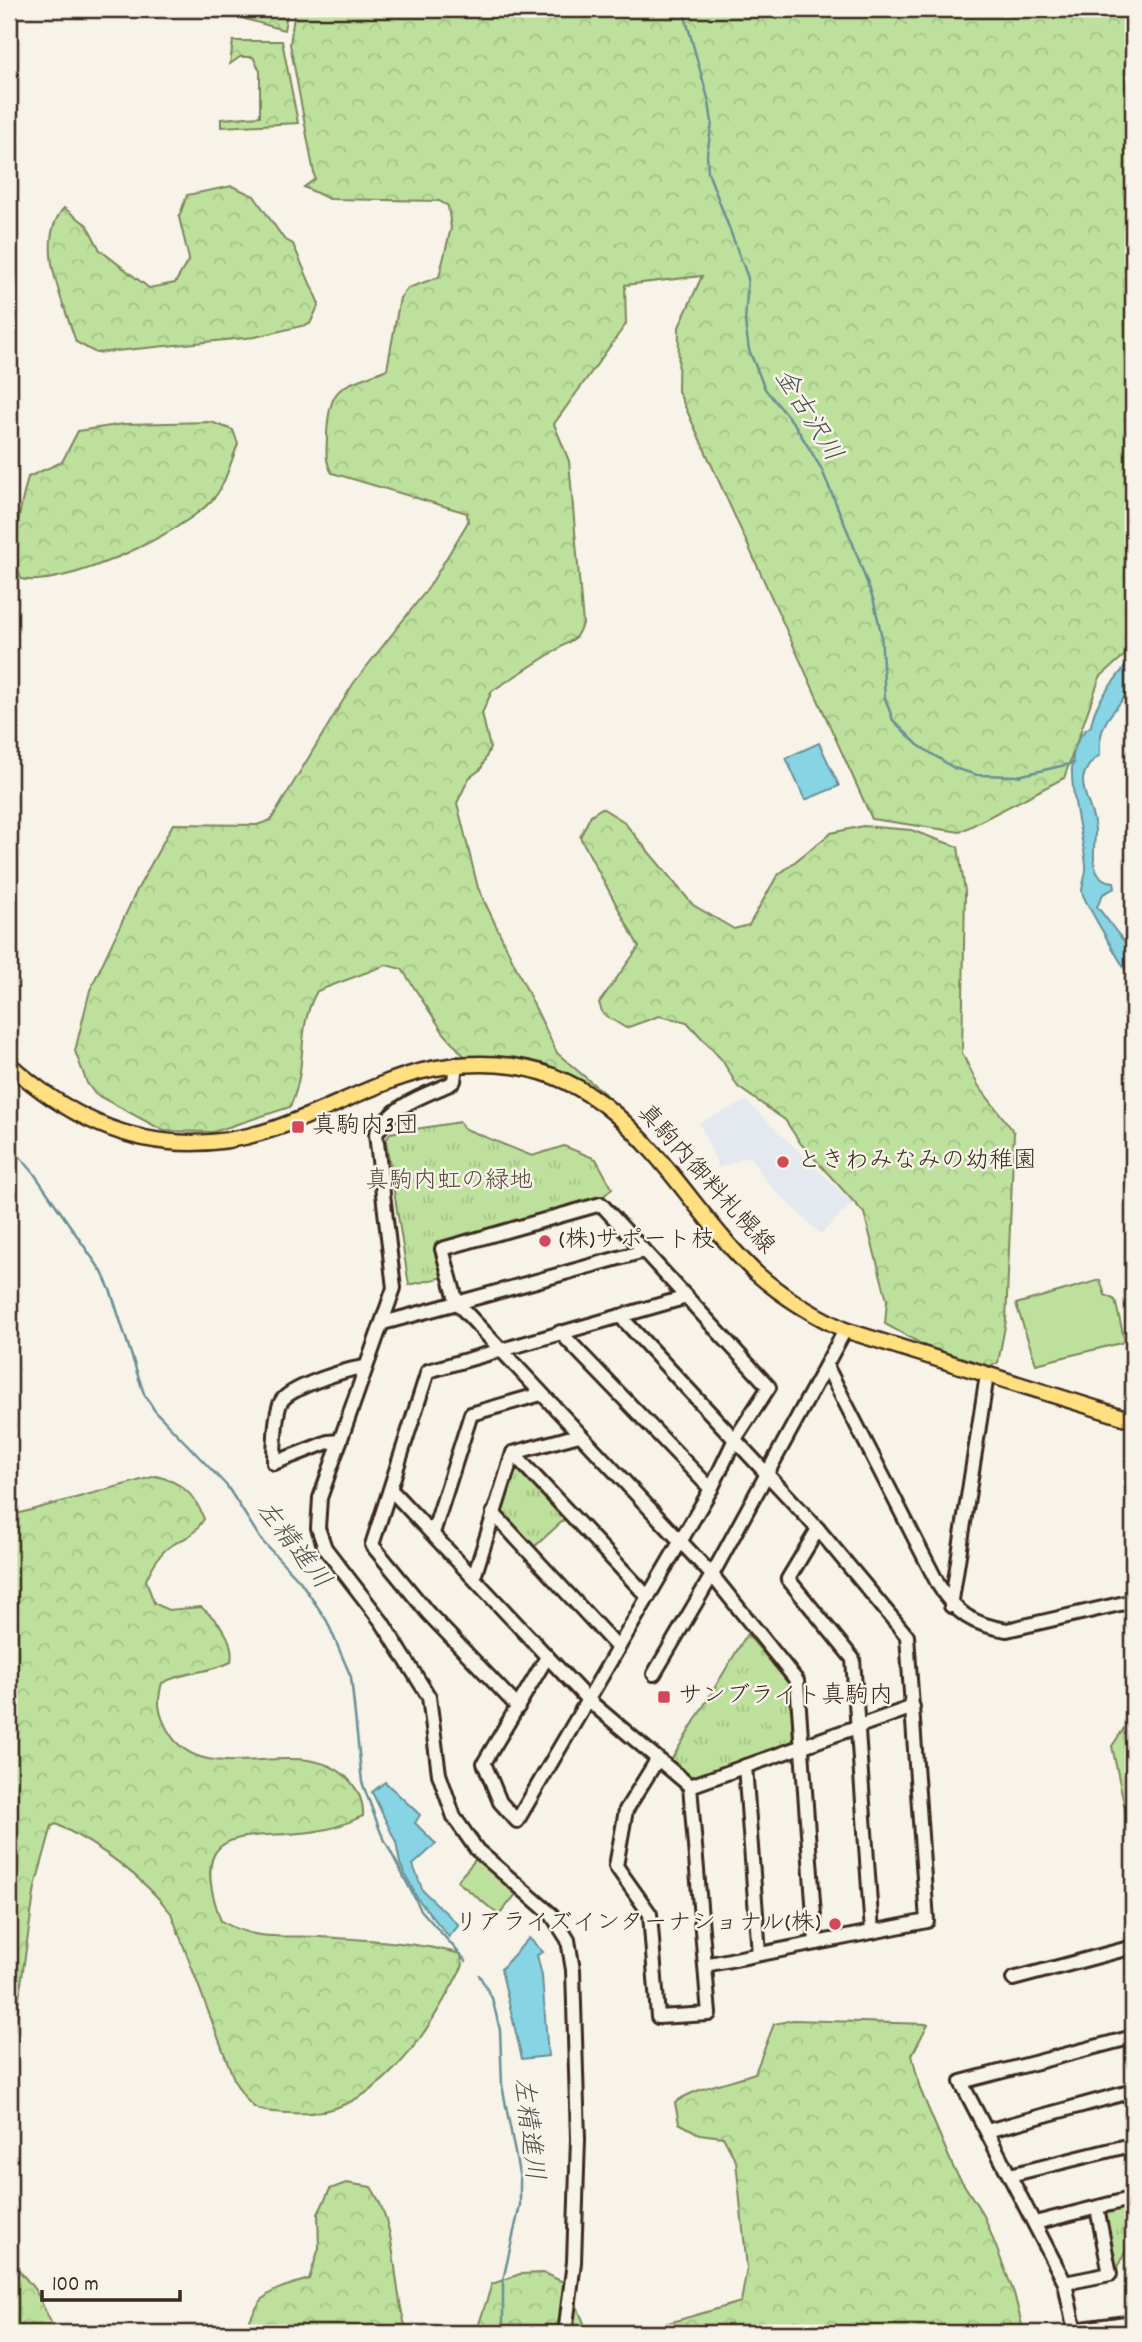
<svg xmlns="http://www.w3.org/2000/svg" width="1142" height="2342" viewBox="0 0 1142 2342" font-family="Dekko,'Klee One',sans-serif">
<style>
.built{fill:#e4e8ef}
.grass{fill:#bde19c;stroke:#7c865d;stroke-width:2}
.forest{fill:url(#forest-crowns);stroke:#7c865d;stroke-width:2}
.park{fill:url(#park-tufts);stroke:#7c865d;stroke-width:2}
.water{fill:#87d4e5;stroke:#699095;stroke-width:2}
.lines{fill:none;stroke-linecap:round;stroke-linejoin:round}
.stream{stroke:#699095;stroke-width:2.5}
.minor-casing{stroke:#3b2a1e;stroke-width:18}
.major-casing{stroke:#3b2a1e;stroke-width:19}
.minor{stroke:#f7f3e8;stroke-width:12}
.major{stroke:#ffdf80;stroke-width:14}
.poi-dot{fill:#d1495b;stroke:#f7f3e8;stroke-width:2.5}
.labels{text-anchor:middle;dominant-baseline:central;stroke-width:5;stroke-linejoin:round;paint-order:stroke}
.poi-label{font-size:24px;fill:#3b2a1e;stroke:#f7f3e8;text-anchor:start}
.street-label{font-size:24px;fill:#3b2a1e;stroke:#f7f3e8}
.park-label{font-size:24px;fill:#554f37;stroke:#f7f3e8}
.water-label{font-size:26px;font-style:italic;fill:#4e5450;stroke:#f7f3e8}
</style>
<defs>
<pattern id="forest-crowns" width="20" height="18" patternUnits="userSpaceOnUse" patternTransform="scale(1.75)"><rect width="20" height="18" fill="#bde19c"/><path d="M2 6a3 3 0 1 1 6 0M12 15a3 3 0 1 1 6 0" fill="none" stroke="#a3c186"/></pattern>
<pattern id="park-tufts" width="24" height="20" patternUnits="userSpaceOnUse" patternTransform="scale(1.75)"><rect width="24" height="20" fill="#bde19c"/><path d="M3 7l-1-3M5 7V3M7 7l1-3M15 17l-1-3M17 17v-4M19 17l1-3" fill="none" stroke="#a3c186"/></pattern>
</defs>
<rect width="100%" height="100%" fill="#f7f3e8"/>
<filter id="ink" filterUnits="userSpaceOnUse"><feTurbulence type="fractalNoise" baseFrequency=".0143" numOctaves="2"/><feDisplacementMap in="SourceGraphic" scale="14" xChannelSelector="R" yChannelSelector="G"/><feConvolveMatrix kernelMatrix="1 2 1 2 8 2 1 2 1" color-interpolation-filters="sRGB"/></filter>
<g filter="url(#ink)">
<path class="built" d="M746,1101L853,1203L821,1234L769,1185L749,1156L719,1168L699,1123Z"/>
<g class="grass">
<path d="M1100,1280L1105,1295L1115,1300L1125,1342L1036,1364L1016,1304Z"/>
<path d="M1133,1725V1847L1112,1746L1125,1727Z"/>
<path d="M476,1859L518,1892L499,1915L457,1881Z"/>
</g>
<g class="forest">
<path d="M242,9H288L284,30L245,19Z"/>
<path d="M295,9H1133V629L1127,653L1100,677L1064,778L960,832L872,819L678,391L679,327L702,276L625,285L626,324L554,424L569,461L583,624L575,638L492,691L482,713L490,748L481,769L469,778L457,803L478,888L557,1053L606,1095C554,1069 525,1054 464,1056L443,1032L402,969L386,965L317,991C295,1030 309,1065 290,1107L213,1132L164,1131L95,1094L87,1083L75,1051L90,990L137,890L173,824L257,825L271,820L353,684L429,587L468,522L467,513L332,473C324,460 327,449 327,435C329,382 342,388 387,369L400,298L408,288L439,277L451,228L448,206L439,201L329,199L304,187L315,179L290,44Z"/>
<path d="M233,41H282L298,123L221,127V119L260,116V71L253,57H240L230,64Z"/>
<path d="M232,186L254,196L284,239L293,244L319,304L310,324L255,337L96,353L76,342C64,303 33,243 64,208L87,225L100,250L149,288L175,283L189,259L179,217L187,195Z"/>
<path d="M211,422L233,430L238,444C231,461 225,485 214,498C185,532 64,589 21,579C10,549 20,508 28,477L62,462L78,431L124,424Z"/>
<path d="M602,808L623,821L693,905L734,929L749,925L777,876L831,833L863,826L911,830L958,847L965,891L962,1053L978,1085L1014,1132L1006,1321L998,1363L990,1366L936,1352L885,1324L887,1300L864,1213L801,1144L785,1120L738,1087L722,1060L687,1022L659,1016L626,1028L603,1014L599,1003L639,947L580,837L591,815Z"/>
<path d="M156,1476C181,1482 195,1494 204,1519C190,1540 188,1535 169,1547C159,1554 151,1569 146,1580L154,1603L168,1610L201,1607C218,1621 235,1638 231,1662C207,1674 188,1670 162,1683C157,1701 158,1712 167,1729C203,1797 305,1727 351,1782C359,1792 364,1804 363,1816C351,1821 339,1827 327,1829C263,1845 180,1810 221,1921C258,1942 281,1935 321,1937C368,1940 415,1942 461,1954L463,1965C428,2032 379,2120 290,2113C256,2111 253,2113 235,2082L171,1913C140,1874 100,1846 56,1824L52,1826L35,1887L9,2067V1516Z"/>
<path d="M793,2020L928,2024L912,2055L920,2089L954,2169L984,2216L1014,2293L1024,2333H634L741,2302L747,2268L736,2161L723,2137L699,2134L679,2123L675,2103C690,2089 733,2081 755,2073L774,2024Z"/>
<path d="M346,2183L371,2187C398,2227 392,2280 405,2325L422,2333H245C259,2292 269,2291 309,2279L319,2248L318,2214L330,2189Z"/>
<path d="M9,2258L36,2291L56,2333H9Z"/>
<path d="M543,2273L568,2284L588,2333H476L492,2284L520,2274Z"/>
</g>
<g class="park">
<path d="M460,1122L463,1128L532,1156L564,1146L596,1159L612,1188L601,1199L435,1244L444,1277L409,1285L386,1141L390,1133Z"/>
<path d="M513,1467H519L566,1518L533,1548L499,1511Z"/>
<path d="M747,1634L791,1686L793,1743L691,1781L670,1762Z"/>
<path d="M1131,2204L1133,2236L1116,2271L1103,2216L1105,2209Z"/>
</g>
<g class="water">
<path d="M1133,655C1133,662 1135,670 1133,677C1125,711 1097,711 1100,755C1066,780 1093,799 1095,829C1096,846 1085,880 1114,882L1115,888L1103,894L1097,907C1110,921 1117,937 1133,949V978L1124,968C1118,957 1082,898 1082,892C1082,883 1087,875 1086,865C1083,828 1053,749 1091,726C1095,697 1119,678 1133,655Z"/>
<path d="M819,743L839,786L805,800L786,758Z"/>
<path d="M385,1782L420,1815L415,1823L436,1844L413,1865L423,1891L459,1925L449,1937L417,1898L400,1864L396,1842L372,1792Z"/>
<path d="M529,1938L543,1952L537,1955L542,1976L548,2056L522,2059L501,1969Z"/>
</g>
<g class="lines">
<g class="stream">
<path d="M683,9L709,102L712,123L707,154L708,172L748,278L745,322L749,350L765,389L795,425L821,468L853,544L874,602L881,633L885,698L893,720L918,745L954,768L977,775L1018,776L1074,763"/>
<path d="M9,1144L33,1172L102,1272L111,1292L144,1394L155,1411L227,1486L262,1541L300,1581L327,1621L351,1677L362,1782L381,1833L421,1910L466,1961"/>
<path d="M479,1975L492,1998L500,2030L502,2085L520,2179V2205L503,2280V2333"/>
</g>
<g class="minor-casing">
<g id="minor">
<path d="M456,1064L454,1081L450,1084C420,1097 393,1105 376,1134L394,1288L320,1498L318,1528L325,1548L382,1622L429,1697L439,1774L454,1817L477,1850L552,1915L568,1940L573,1970L578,2139L574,2262L565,2333"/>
<path d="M620,1316L818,1529L907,1636L927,1921L705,1965"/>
<path d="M383,1323L457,1303L712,1575L797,1681L816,1943"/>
<path d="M560,1332L711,1489"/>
<path d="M827,1367L938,1584C955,1613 973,1625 1007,1630L1133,1601"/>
<path d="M340,1441L328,1442L274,1463C274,1450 275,1413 281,1402C289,1387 350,1368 366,1367"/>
<path d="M513,1453L648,1597"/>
<path d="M391,1490L588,1700L690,1786L913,1707"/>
<path d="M493,1513L618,1648"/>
<path d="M818,1529L788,1579L853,1659L872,1932"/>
<path d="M433,1533L471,1414L541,1394"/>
<path d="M474,1577L513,1453L579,1435"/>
<path d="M951,1606L987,1375"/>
<path d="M547,1657L484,1763L500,1802L517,1821L711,1489L735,1439L769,1387L601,1204L442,1249L457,1303L644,1251"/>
<path d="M654,1674L712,1575L845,1330"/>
<path d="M518,1707L428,1613L372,1545L428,1371L687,1297"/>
<path d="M657,1760L626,1810L616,1866L650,1914L658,2017L709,2014L690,1786"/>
<path d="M745,1766L759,1954"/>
<path d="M1013,1979L1133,1947"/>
<path d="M987,2131L1133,2091"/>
<path d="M1010,2175L1123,2147L1133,2149"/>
<path d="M1035,2223L1130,2199L1133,2193"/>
<path d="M1065,2283L1110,2274L1097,2208"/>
<path d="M1075,2330L1133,2322"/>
<path d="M1075,2333L1065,2283L961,2082L1133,2037"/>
</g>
</g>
<g class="major-casing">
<path id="major" d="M9,1064C86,1134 175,1163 276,1128C363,1098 413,1054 513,1066C631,1082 678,1200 756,1273C783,1297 813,1315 845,1330L1133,1420"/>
</g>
<use href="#minor" class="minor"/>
<use href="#major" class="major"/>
</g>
</g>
<g class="poi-dot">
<rect x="291" y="1120" width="14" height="14" rx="3.5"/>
<circle cx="783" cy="1162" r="7"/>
<circle cx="545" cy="1241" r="7"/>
<rect x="657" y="1690" width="14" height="14" rx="3.5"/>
<circle cx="835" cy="1924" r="7"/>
</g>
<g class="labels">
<g class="poi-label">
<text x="312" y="1127">真駒内3団</text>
<text x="797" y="1162">ときわみなみの幼稚園</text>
<text x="559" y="1241">(株)サポート枝</text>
<text x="678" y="1697">サンブライト真駒内</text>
<text x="821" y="1924" text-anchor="end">リアライズインターナショナル(株)</text>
</g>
<g class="street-label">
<text transform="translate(705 1180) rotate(48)">真駒内御料札幌線</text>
</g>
<g class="park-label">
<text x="449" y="1182">真駒内虹の緑地</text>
</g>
<g class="water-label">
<text transform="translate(807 416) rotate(58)">金古沢川</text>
<text transform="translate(292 1546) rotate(52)">左精進川</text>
<text transform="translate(527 2129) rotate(83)">左精進川</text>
</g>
</g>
<rect width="1142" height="2342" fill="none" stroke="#f7f3e8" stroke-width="35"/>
<rect x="18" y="18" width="1107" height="2307" fill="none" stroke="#3b2a1e" stroke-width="2.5" filter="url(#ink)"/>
<path d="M42 2290v10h138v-10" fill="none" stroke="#3b2a1e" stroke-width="3.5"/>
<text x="52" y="2290" font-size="21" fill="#3b2a1e" stroke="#f7f3e8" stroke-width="5" paint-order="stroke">100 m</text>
</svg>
